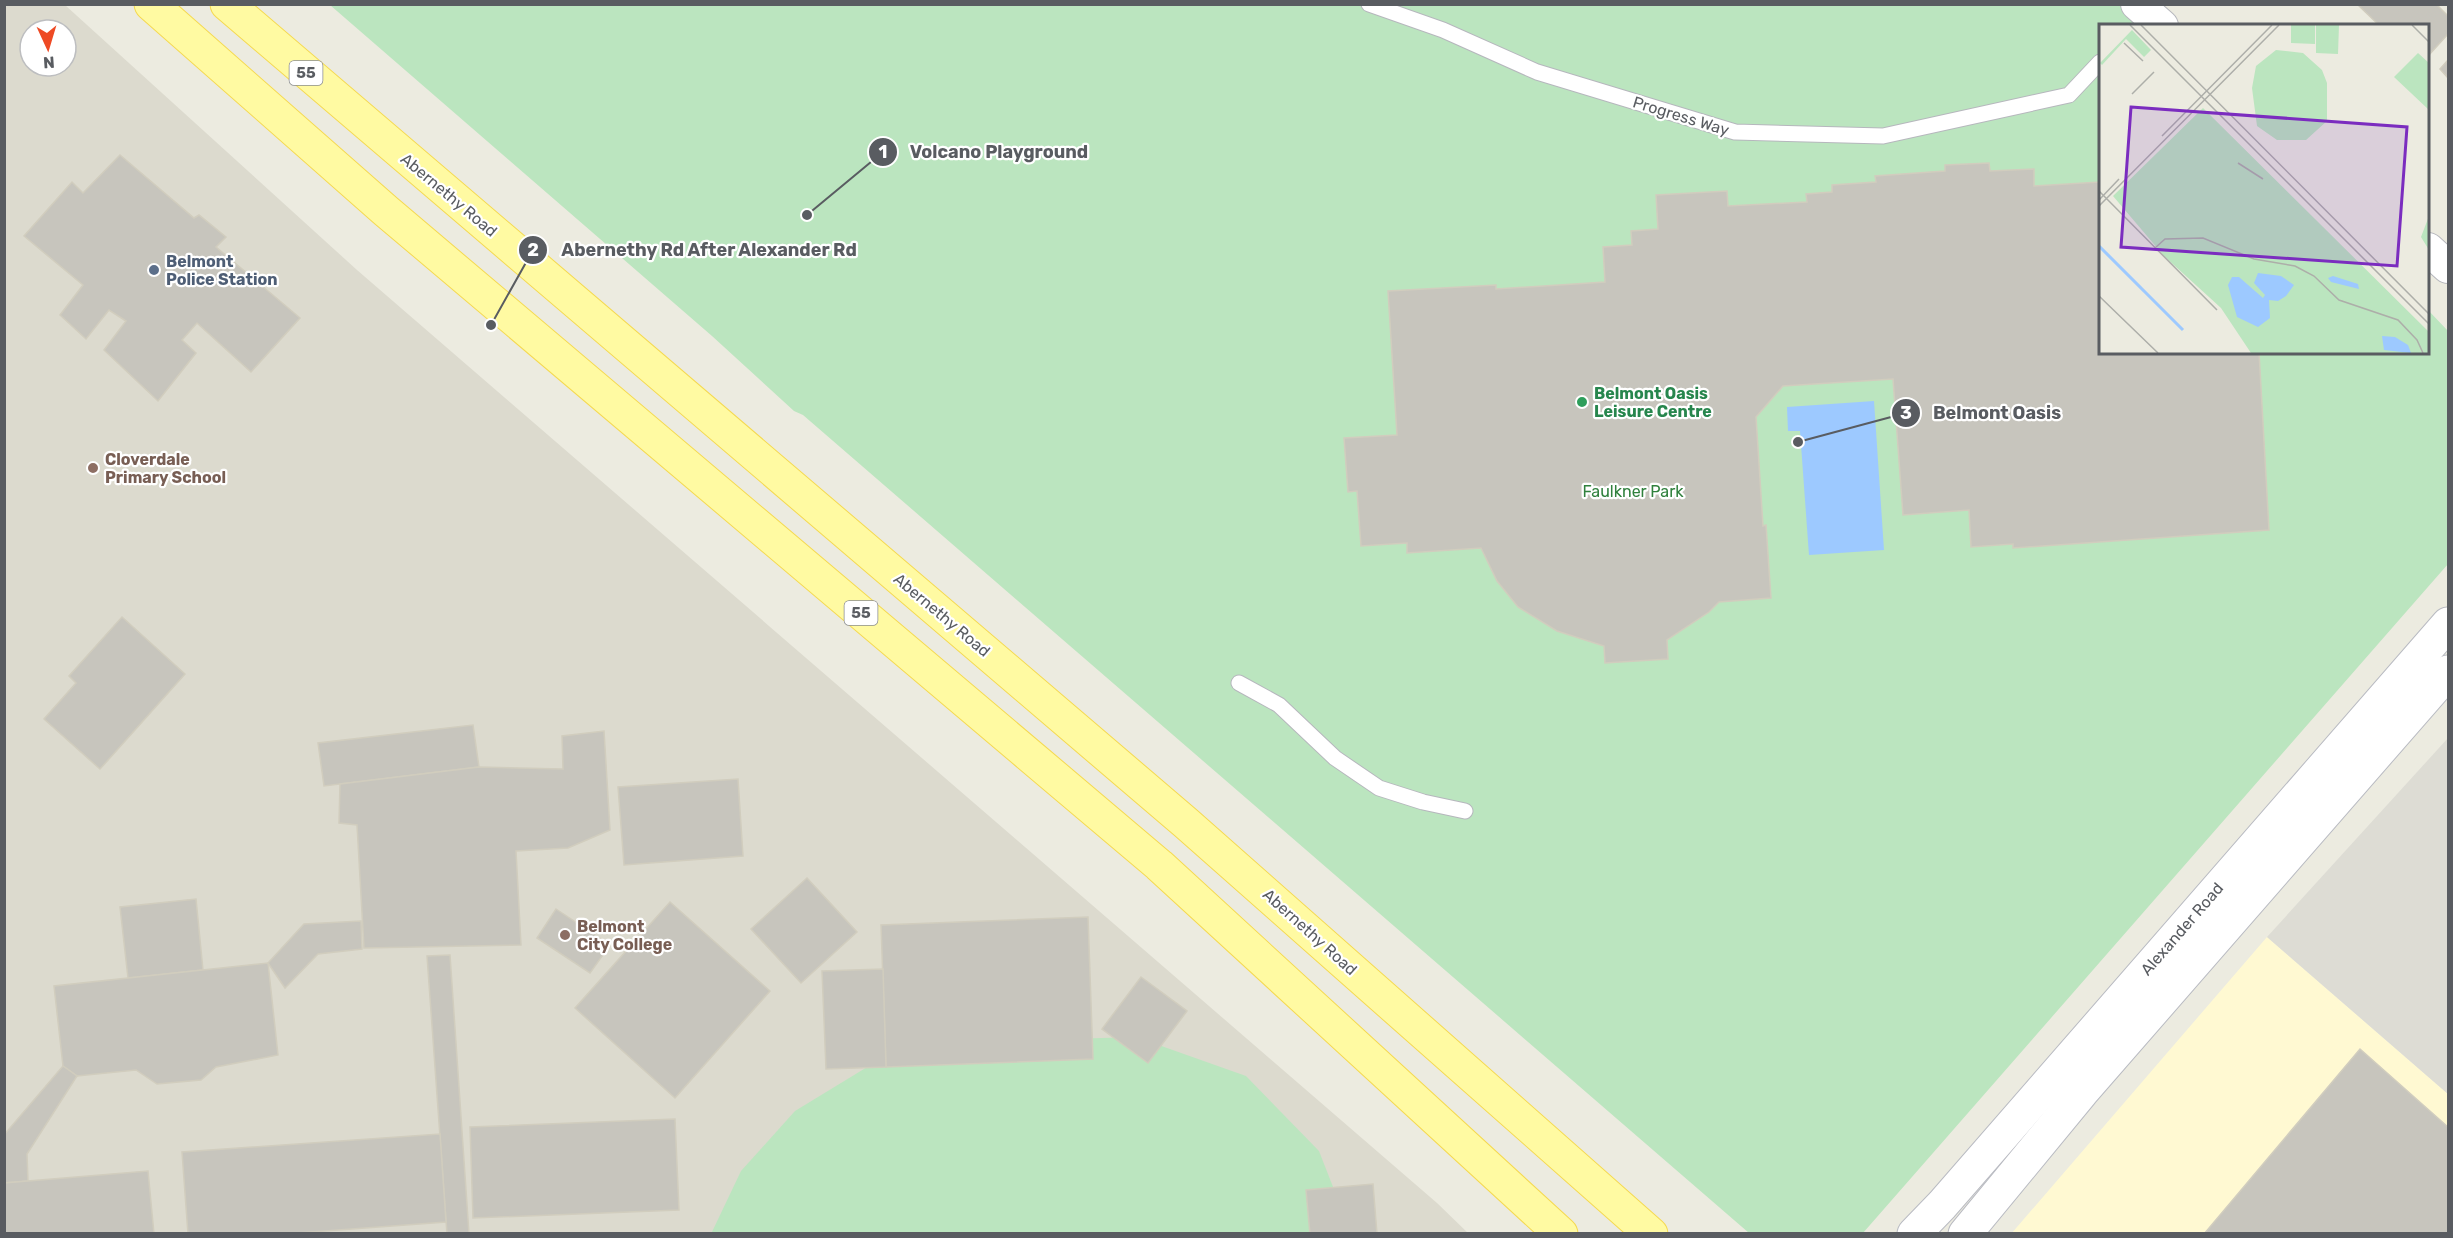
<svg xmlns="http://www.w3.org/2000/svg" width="2453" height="1238" viewBox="0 0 2453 1238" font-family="Rubik,sans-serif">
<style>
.commercial{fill:#fff9d2}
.industrial{fill:#dddcd4}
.education{fill:#dcdace;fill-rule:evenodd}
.green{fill:#bbe5bf}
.water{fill:#9dc9ff}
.building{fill:#c7c5bd;stroke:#d1cdbe;stroke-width:1.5}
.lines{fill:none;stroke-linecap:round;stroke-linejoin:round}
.service-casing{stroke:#b6b7bd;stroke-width:17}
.minor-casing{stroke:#b6b7bd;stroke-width:34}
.secondary-casing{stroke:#b9bbc2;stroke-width:35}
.primary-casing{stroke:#f5d950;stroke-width:35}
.service{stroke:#fff;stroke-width:15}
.minor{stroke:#fff;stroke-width:32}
.secondary{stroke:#fff;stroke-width:33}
.primary{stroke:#fffaa2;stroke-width:33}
.service-dot{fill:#5c6f8a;stroke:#fff;stroke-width:2}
.leisure-dot{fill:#2e9e5b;stroke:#fff;stroke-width:2}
.education-dot{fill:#8d6e63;stroke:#fff;stroke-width:2}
.labels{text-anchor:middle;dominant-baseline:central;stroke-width:4.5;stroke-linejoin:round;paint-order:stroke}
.shield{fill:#fff;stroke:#8b8d90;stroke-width:1.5}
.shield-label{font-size:15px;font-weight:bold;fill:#595c61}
.street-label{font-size:16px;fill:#595c61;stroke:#fff}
.service-label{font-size:16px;font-weight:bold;fill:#4e5e75;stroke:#fff;text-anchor:start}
.leisure-label{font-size:16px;font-weight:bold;fill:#27864d;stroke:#fff;text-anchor:start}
.education-label{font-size:16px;font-weight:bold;fill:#785e54;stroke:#fff;text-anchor:start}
.park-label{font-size:16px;fill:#30813d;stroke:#fff}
.inset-river{fill:none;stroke:#9dc9ff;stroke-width:3}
.inset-road{fill:none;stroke:#adaea9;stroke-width:1.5}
.view{fill:#7b2cbf;fill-opacity:0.15;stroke:#7b2cbf;stroke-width:3}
.inset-edge{fill:none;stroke:#595c61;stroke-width:3}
.leader{fill:none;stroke:#595c61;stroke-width:2}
.callout-dot{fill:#595c61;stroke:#fff;stroke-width:2}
.mark-label{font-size:18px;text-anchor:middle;font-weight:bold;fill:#fff}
.callout-label{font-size:18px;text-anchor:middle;font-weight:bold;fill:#595c61;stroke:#fff;stroke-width:4.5;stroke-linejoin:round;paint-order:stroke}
</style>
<rect width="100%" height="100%" fill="#ecebe0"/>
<path class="commercial" d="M2267,937L2448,1094V1233L2011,1234Z"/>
<path class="industrial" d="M2448,738V1094L2267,937Z"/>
<path class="education" d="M5,4L65,5L357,270L1437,1203L1468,1233L5,1234ZM30,30H66V66H30Z"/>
<g class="green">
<path d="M330,5H2124L2144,25L2100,26V352H2428V310L2448,331V564L1863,1233H1749L803,415L794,411L712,336Z"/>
<path d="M1136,1037L1246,1076L1319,1151L1351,1233L711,1234L741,1171L795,1111L882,1058L994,1041Z"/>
</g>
<path class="water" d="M1874,401L1884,550L1809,555L1800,431H1788L1787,407Z"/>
<g class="building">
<path d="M2357,4H2436L2448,16V34L2428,56V26H2380Z"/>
<path d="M2448,60V78L2440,69Z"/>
<path d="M120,155L194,218L199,215L226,237L216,247L300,318L251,372L197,323L182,340L196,353L158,401L104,350L126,321L109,310L86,339L60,315L83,285L24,236L72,182L83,193Z"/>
<path d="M1989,163L1990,171L2034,169V186L2100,182V352H2259L2269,530L2013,548V544L1971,547L1969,510L1903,515L1893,379L1783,386L1756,417L1763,526L1766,525L1771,598L1719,602L1709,612L1667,640L1668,659L1605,663L1604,646L1557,631L1518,607L1497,581L1481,548L1407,553V543L1361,546L1357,491L1348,492L1344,438L1397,435L1388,291L1496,285V289L1605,282L1603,247L1632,245L1631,231L1658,229L1656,195L1727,191L1728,206L1807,202L1806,194L1832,192V185L1876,182L1875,176L1945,171V165Z"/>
<path d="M122,617L185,674L100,769L44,719L76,683L69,676Z"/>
<path d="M473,725L479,767L324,786L318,743Z"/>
<path d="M604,731L610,830L568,848L516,851L521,945L364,948L357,825L339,823L340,784L479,767L563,769L562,736Z"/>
<path d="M738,779L743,856L624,865L618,787Z"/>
<path d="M807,878L857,932L801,983L751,929Z"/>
<path d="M196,899L203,970L128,978L120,907Z"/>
<path d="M670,902L770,991L675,1098L575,1008Z"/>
<path d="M556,909L610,945L590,973L537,938Z"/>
<path d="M1088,917L1093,1059L886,1067L881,925Z"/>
<path d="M361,921L362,949L318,954L285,988L268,963L304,924Z"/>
<path d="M450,955L469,1234H447L427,956Z"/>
<path d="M268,963L278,1055L216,1067L201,1080L157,1084L136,1070L77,1076L63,1066L54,986Z"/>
<path d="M883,969L886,1067L826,1069L822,971Z"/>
<path d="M1141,977L1187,1011L1148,1063L1102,1029Z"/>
<path d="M2360,1049L2448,1127V1234H2204Z"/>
<path d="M63,1066L77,1076L27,1154L28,1181L4,1183V1135Z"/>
<path d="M675,1119L679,1210L473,1218L470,1127Z"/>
<path d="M440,1134L446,1222L284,1234H188L182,1152Z"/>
<path d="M148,1171L154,1234H4V1183Z"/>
<path d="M1373,1184L1377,1234H1310L1306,1190Z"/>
</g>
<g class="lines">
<g class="service-casing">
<g id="service">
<path d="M1369,4L1443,30L1537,72L1735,132L1883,136L2069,95L2100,62"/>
<path d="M1239,683L1279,705L1335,758L1379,788L1423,802L1465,811"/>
</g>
</g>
<g class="minor-casing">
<g id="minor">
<path d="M2137,4L2162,26"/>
<path d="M2428,249L2448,267"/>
</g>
</g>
<g class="secondary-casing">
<g id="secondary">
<path d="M1914,1234L1942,1205L2448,624"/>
<path d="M1965,1234L2082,1092L2448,672"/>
</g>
</g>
<g class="primary-casing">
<g id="primary">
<path d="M151,4L386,211L1159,865L1561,1234"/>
<path d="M227,4L1186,823L1651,1234"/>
</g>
</g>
<use href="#service" class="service"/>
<use href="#minor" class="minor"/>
<use href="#secondary" class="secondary"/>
<use href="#primary" class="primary"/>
</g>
<circle class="service-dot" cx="154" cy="270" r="6"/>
<circle class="leisure-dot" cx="1582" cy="402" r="6"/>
<g class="education-dot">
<circle cx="93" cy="468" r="6"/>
<circle cx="565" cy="935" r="6"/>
</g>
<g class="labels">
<g class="shield">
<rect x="289.5" y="61" width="33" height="24" rx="4.5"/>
<rect x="844.5" y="601" width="33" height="24" rx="4.5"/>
</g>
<g class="shield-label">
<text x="306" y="73">55</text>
<text x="861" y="613">55</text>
</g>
<g class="street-label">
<text transform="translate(1681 116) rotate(17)">Progress Way</text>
<text transform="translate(449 195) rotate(40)">Abernethy Road</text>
<text transform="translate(942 615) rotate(40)">Abernethy Road</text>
<text transform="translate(2182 929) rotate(-49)">Alexander Road</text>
<text transform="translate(1310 932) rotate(42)">Abernethy Road</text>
</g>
<g class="service-label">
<text x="166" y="261">Belmont<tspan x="166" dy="18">Police Station</tspan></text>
</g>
<g class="leisure-label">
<text x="1594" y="393">Belmont Oasis<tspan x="1594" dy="18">Leisure Centre</tspan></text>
</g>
<g class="education-label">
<text x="105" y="459">Cloverdale<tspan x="105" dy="18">Primary School</tspan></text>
<text x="577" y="926">Belmont<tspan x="577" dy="18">City College</tspan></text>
</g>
<g class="park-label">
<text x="1633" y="491">Faulkner Park</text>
</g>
</g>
<g transform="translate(2099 24)">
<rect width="330" height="330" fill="#ecebe0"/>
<path d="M192,1H216V20L192,19ZM217,1H240L239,30L217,29ZM33,6L52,26L45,33L27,15L3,41L1,39ZM177,26L204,29L223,46L228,59V97L207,116H178L158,102L153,64L157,42ZM319,29L330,39V86L295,53ZM104,84L330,308V329H152L122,284L65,232L14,172ZM330,192V226L322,213Z" fill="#bbe5bf"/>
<path d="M159,249L182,252L195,261L187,272L179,277L170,276L171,294L159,303L138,293L129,261L133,253H140L164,274L166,271L155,259ZM234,252L259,260L260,265L232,258L229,254ZM283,312L296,313L309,321L312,329L285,326Z" fill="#9dc9ff"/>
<path class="inset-river" d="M0,222L84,306"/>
<path class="inset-road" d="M31,1L330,300M42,1L330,290M313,1L330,18M25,19L44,37M33,70L55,48M63,112L173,1M139,139L164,155M0,167L118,286M0,176L20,155M0,182L180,1M56,224L66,215L104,214L155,235L196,242L215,252L240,276L299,296L318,316L324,329M0,272L59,329"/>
<path class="view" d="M32,83L308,103L298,242L22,223Z"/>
<rect width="330" height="330" class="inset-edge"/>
</g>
<path class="leader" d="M807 215L883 152M491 325L533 250M1798 442L1906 413"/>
<g class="callout-dot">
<circle cx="807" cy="215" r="6"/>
<circle cx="491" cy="325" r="6"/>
<circle cx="1798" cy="442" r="6"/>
<circle cx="883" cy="152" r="15"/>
<circle cx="533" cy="250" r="15"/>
<circle cx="1906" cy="413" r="15"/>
</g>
<g class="mark-label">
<text x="883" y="158">1</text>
<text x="533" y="256">2</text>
<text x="1906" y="419">3</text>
</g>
<g class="callout-label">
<text x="999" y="158">Volcano Playground</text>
<text x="709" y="256">Abernethy Rd After Alexander Rd</text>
<text x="1997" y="419">Belmont Oasis</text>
</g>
<rect width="2453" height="1238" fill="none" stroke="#595c61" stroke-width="12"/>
<g transform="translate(48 48) rotate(176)"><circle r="28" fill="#ffffff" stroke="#bdbec0" stroke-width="1.5"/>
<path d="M0-4.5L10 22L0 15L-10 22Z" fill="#ee4a24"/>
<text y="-9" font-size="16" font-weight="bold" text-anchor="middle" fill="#595c61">N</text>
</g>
</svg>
